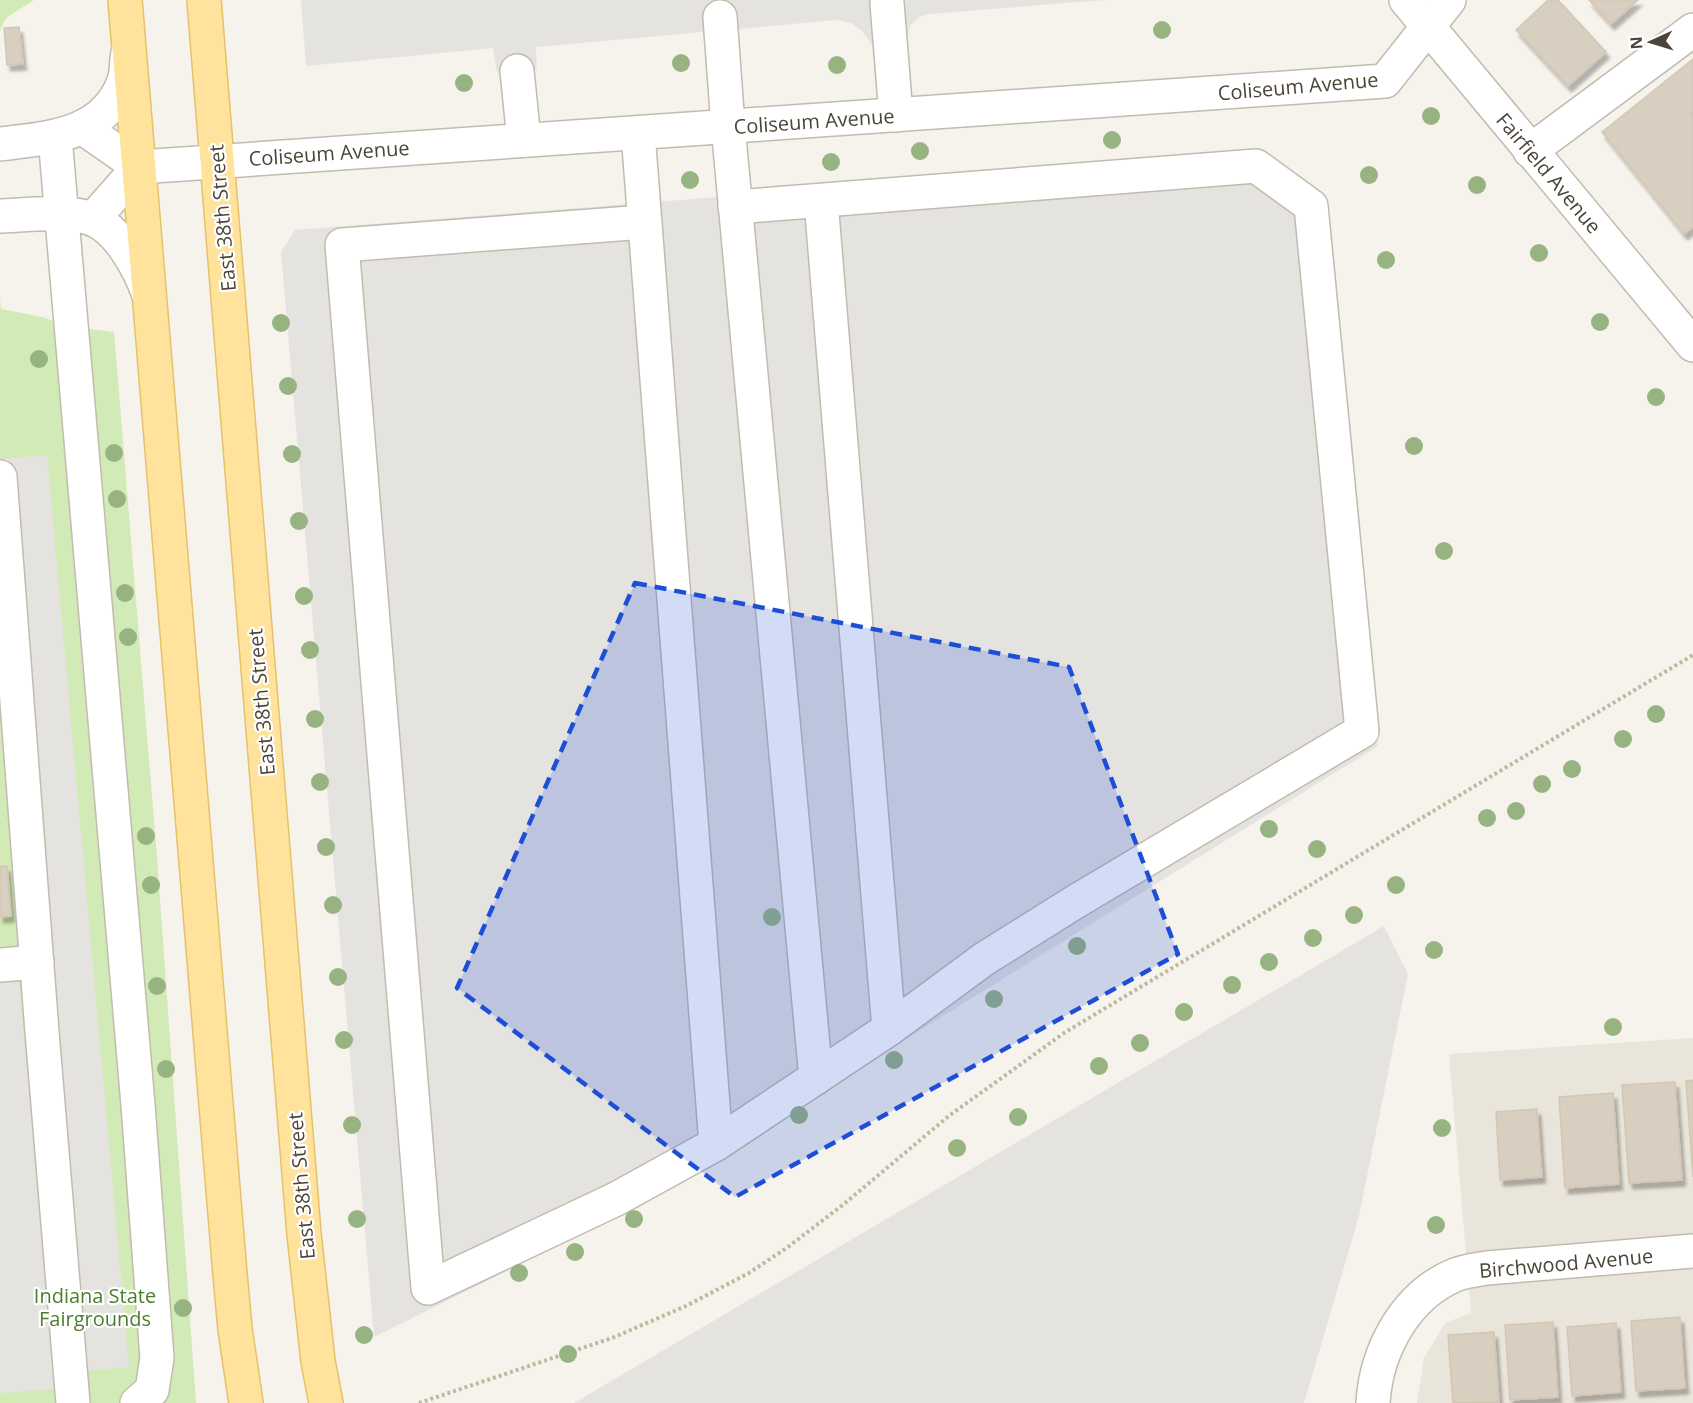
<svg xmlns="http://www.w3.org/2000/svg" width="1693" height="1403" viewBox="0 0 1693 1403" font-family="'Open Sans',sans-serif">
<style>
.residential{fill:#eae5da}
.green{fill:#d2eab5}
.parking{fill:#e5e3e0}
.building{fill:#d8cfc1;stroke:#d3c7b4;stroke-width:1.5;filter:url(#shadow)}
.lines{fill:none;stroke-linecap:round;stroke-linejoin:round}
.minor-casing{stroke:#c2bbae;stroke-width:36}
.major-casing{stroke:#e6c16a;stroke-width:36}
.path{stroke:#c4b79f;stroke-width:4;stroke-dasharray:3 3;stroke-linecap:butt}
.minor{stroke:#fff;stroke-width:33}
.major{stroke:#ffe39c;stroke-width:33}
.tree{fill:#97b381}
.marked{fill:#1d4ed8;fill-opacity:0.2;stroke:#1d4ed8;stroke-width:4.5;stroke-dasharray:12 8;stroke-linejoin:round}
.labels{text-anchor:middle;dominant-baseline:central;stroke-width:4.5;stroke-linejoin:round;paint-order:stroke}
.street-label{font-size:20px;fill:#4b4439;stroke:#fff}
.park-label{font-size:20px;fill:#4a7f2a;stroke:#fff}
</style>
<defs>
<filter id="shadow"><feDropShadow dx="3.5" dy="6" stdDeviation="1.5" flood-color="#0004"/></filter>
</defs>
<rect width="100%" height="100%" fill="#f6f3ec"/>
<path class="residential" d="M1693,1038V1403H1417L1424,1358L1445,1323L1471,1313L1449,1054Z"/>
<g class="green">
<path d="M0,0H34L6,18L0,30Z"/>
<path d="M0,296L1,309L42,317L71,327L114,332L157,857L196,1403H0Z"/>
</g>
<g class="parking">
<path d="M301,0H1105L928,14L919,17L910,26L907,40V53L875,56L871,43L862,31L851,23L836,20L739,29L741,70L707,73L703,32L536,47L537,70L497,73L493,48L306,66Z"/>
<path d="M1257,155L1318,195L1378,746L634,1208L374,1337L281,252L295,230Z"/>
<path d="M47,455L129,1367L87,1371L0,473V459Z"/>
<path d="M1384,926L1408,974L1359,1216L1304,1403H574Z"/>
<path d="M18,974L57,1389L0,1393V975Z"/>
</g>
<g class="building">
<path d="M1548,0H1558L1606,52L1568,86L1516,30Z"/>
<path d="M1589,0H1638L1611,24Z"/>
<path d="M19,27L23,64L7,65L4,28Z"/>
<path d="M1693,59V112L1691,113L1693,116V227L1684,234L1602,132Z"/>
<path d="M0,866H7L11,916L0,917Z"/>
<path d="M1693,1080V1177L1686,1081Z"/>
<path d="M1675,1082L1682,1180L1629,1183L1622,1085Z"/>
<path d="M1613,1093L1619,1184L1565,1188L1559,1097Z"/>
<path d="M1537,1109L1542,1177L1500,1180L1496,1112Z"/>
<path d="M1680,1317L1685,1388L1636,1391L1631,1321Z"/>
<path d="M1553,1322L1558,1397L1510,1400L1505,1325Z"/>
<path d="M1616,1323L1621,1392L1572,1396L1567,1327Z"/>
<path d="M1494,1332L1499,1402L1453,1403L1448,1335Z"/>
</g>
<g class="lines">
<g class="minor-casing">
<g id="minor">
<path d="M1406,0L1693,345"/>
<path d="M887,3L896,115"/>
<path d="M720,17L728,126L816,1078"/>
<path d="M517,71L524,140"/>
<path d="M83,128L139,167L1385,81L1449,0"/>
<path d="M638,133L716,1144"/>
<path d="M55,137L138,1105L157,1358L152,1390L137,1403"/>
<path d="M0,144C48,138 105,136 124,81C127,72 126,62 128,53"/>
<path d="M1530,151L1693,30"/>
<path d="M821,201L889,1029"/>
<path d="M0,216C25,215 69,210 92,219C119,229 140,270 149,295"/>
<path d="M93,219L139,167"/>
<path d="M644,222L342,245L428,1288L616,1199L716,1144L889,1029L984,959L1075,902L1362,731L1311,206L1256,166L735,207"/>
<path d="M0,477L42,1032L73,1403"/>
<path d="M0,965L37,962"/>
<path d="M1373,1403C1376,1351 1405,1296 1455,1275C1465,1271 1476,1270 1487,1268L1693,1251"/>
</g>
</g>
<g class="major-casing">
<g id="major">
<path d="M125,0L230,1274L235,1329L246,1403"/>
<path d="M204,0L304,1234L318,1361L326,1403"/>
</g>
</g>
<path class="path" d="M419,1403L612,1338L686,1306L749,1273L788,1247L844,1204L950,1115L1064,1033L1693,655"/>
<use href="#minor" class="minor"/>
<use href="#major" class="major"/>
</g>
<g class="tree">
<circle cx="1162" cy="30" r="9"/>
<circle cx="681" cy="63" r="9"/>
<circle cx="837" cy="65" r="9"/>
<circle cx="464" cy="83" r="9"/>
<circle cx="1431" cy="116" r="9"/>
<circle cx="1112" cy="140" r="9"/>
<circle cx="920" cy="151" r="9"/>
<circle cx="831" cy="162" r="9"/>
<circle cx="1369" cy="175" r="9"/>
<circle cx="690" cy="180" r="9"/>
<circle cx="1477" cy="185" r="9"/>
<circle cx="1539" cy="253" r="9"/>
<circle cx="1386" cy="260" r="9"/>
<circle cx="1600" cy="322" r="9"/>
<circle cx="281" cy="323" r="9"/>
<circle cx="39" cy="359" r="9"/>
<circle cx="288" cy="386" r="9"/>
<circle cx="1656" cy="397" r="9"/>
<circle cx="1414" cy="446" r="9"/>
<circle cx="114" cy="453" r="9"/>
<circle cx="292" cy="454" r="9"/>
<circle cx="117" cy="499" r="9"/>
<circle cx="299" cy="521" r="9"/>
<circle cx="1444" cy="551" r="9"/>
<circle cx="125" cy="593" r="9"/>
<circle cx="304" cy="596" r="9"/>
<circle cx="128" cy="637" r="9"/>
<circle cx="310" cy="650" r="9"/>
<circle cx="1656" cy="714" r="9"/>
<circle cx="315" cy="719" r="9"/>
<circle cx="1623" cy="739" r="9"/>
<circle cx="1572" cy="769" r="9"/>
<circle cx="320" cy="782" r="9"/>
<circle cx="1542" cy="784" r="9"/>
<circle cx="1516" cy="811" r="9"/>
<circle cx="1487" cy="818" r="9"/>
<circle cx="1269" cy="829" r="9"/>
<circle cx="146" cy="836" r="9"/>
<circle cx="326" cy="847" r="9"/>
<circle cx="1317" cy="849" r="9"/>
<circle cx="151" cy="885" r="9"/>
<circle cx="1396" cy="885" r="9"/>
<circle cx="333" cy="905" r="9"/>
<circle cx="1354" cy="915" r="9"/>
<circle cx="772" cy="917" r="9"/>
<circle cx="1313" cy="938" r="9"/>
<circle cx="1077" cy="946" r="9"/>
<circle cx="1434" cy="950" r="9"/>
<circle cx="1269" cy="962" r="9"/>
<circle cx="338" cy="977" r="9"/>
<circle cx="1232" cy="985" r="9"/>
<circle cx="157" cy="986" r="9"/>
<circle cx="994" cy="999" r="9"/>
<circle cx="1184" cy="1012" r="9"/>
<circle cx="1613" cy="1027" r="9"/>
<circle cx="344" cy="1040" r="9"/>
<circle cx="1140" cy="1043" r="9"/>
<circle cx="894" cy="1060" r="9"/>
<circle cx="1099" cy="1066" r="9"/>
<circle cx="166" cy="1069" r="9"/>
<circle cx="799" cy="1115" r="9"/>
<circle cx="1018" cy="1117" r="9"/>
<circle cx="352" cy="1125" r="9"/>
<circle cx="1442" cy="1128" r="9"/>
<circle cx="957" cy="1148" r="9"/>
<circle cx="357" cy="1219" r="9"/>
<circle cx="634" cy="1219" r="9"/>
<circle cx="1436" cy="1225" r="9"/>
<circle cx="575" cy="1252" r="9"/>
<circle cx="519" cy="1273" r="9"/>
<circle cx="183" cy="1308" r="9"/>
<circle cx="364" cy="1335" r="9"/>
<circle cx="568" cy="1354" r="9"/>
</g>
<path class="marked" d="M635,583L1069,667L1178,954L735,1197L457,988Z"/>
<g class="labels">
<g class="street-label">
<text transform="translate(1298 86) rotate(-5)">Coliseum Avenue</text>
<text transform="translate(814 121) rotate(-4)">Coliseum Avenue</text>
<text transform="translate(329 153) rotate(-4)">Coliseum Avenue</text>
<text transform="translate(1549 173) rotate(50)">Fairfield Avenue</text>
<text transform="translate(222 218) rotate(-95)">East 38th Street</text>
<text transform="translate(261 702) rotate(-95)">East 38th Street</text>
<text transform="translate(301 1186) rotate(-95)">East 38th Street</text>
<text transform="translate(1566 1263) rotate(-5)">Birchwood Avenue</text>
</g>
<g class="park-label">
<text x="95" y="1295">Indiana State<tspan x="95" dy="23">Fairgrounds</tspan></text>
</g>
</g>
<g transform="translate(1651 42) rotate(266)" stroke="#ffffff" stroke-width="4.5" paint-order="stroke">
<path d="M0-4.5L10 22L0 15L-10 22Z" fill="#4b4439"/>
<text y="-9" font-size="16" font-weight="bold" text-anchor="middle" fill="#4b4439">N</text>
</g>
</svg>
